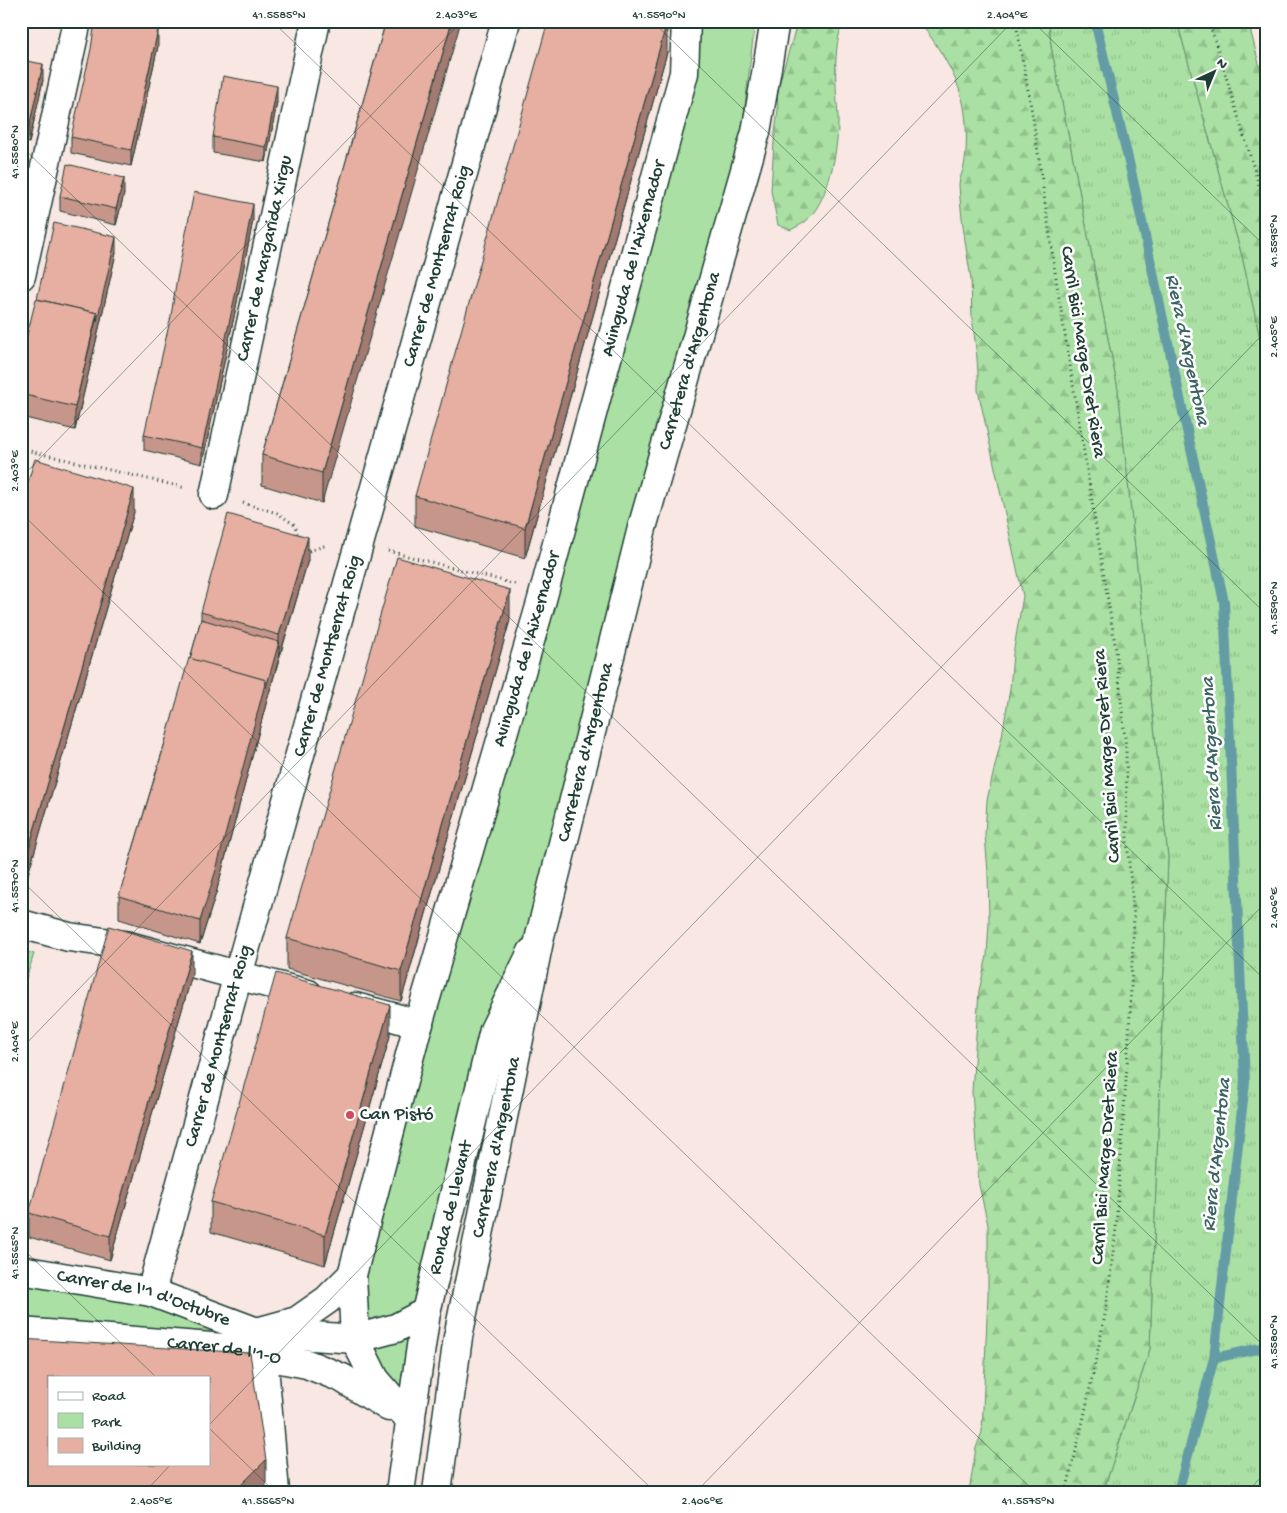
<svg xmlns="http://www.w3.org/2000/svg" width="1287" height="1513" viewBox="0 0 1287 1513" font-family="'Gochi Hand',sans-serif">
<style>
.grass{fill:url(#grass-tufts);stroke:#648e6c}
.forest{fill:url(#forest-firs);stroke:#648e6c}
.park{fill:#aae0a3;stroke:#648e6c}
.lines{fill:none;stroke-linecap:round;stroke-linejoin:round}
.stream{stroke:#639ca5;stroke-width:10}
.street-casing{stroke:#1f3d34;stroke-width:31}
.secondary-casing{stroke:#1f3d34;stroke-width:31}
.path{stroke:#1f3d34;stroke-width:3;stroke-dasharray:1 4;stroke-linecap:butt}
.street{stroke:#fff;stroke-width:28}
.secondary{stroke:#fff;stroke-width:28}
.wall{fill:#c7968b;stroke:#1f3d34}
.shaded-wall{fill:#a27a71;stroke:#1f3d34}
.building{fill:#e7aea2;stroke:#1f3d34;fill-rule:evenodd}
.ticks{fill:none;stroke:#1f3d34;stroke-width:1;stroke-opacity:0.45}
.poi-dot{fill:#d1495b;stroke:#fff;stroke-width:2}
.labels{text-anchor:middle;dominant-baseline:central;stroke-width:5;stroke-linejoin:round;paint-order:stroke}
.street-label{font-size:19px;fill:#1f3d34;stroke:#fff}
.poi-label{font-size:19px;fill:#1f3d34;stroke:#fff;text-anchor:start}
.water-label{font-size:20px;font-style:italic;fill:#3b6463;stroke:#fff}
.neatline{fill:none;stroke:#1f3d34;stroke-width:2}
.ticks-label{font-size:12px;text-anchor:middle;fill:#1f3d34}
</style>
<defs>
<pattern id="grass-tufts" width="24" height="20" patternUnits="userSpaceOnUse" patternTransform="scale(1.25)"><rect width="24" height="20" fill="#aae0a3"/><path d="M3 7l-1-3M5 7V3M7 7l1-3M15 17l-1-3M17 17v-4M19 17l1-3" fill="none" stroke="#92c18d"/></pattern>
<pattern id="forest-firs" width="22" height="20" patternUnits="userSpaceOnUse" patternTransform="scale(1.25)"><rect width="22" height="20" fill="#aae0a3"/><path d="M5 1l3.5 6h-7zM16 11l3.5 6h-7z" fill="#92c18d"/></pattern>
</defs>
<rect width="100%" height="100%" fill="#f8e7e3"/>
<filter id="ink" filterUnits="userSpaceOnUse"><feTurbulence type="fractalNoise" baseFrequency=".02" numOctaves="2"/><feDisplacementMap in="SourceGraphic" scale="10" xChannelSelector="R" yChannelSelector="G"/><feConvolveMatrix kernelMatrix="1 2 1 2 8 2 1 2 1" color-interpolation-filters="sRGB"/></filter>
<g filter="url(#ink)">
<path class="grass" d="M1049,21H1177L1242,256L1266,365V1492H1103L1150,1349L1168,857L1118,390L1051,46Z"/>
<g class="forest">
<path d="M798,21H843C832,52 836,86 838,117C839,147 829,202 805,222C801,225 795,227 791,230L778,225L771,191L774,142L778,109L777,90Z"/>
<path d="M920,21H1049L1051,46L1118,390L1168,857L1150,1349L1103,1492H969L976,1448L982,1432L988,1295V1225L979,1185L972,1092L979,991L987,956L989,922L988,872L985,835L987,800L1002,736L1010,689L1013,654L1023,596L978,390C979,365 975,342 972,317C971,305 972,292 971,279C966,248 961,217 959,185C959,178 963,172 964,166C968,148 967,116 962,98C954,69 936,45 920,21Z"/>
<path d="M1177,21H1248L1266,91V365L1242,256Z"/>
</g>
<g class="park">
<path d="M696,21H755L742,132L528,935L418,1308L363,1330V1275Z"/>
<path d="M21,950L34,954L21,994Z"/>
<path d="M21,1275L149,1297L253,1335L257,1351L21,1329Z"/>
<path d="M421,1320L408,1412L362,1343Z"/>
</g>
<g class="lines">
<g class="stream">
<path d="M1095,21L1131,171L1224,602L1245,1082L1214,1358L1178,1492"/>
<path d="M1214,1358L1266,1347"/>
</g>
<g class="street-casing">
<g id="street">
<path d="M21,276L77,21"/>
<path id="s1" d="M214,495L316,21"/>
<path d="M21,924L69,937L125,945L308,994"/>
<path d="M355,1007L419,1024"/>
<path id="s2" d="M21,1270L151,1292L257,1332L355,1339L396,1328L426,1312"/>
<path id="s3" d="M151,1292L238,975L506,21"/>
<path id="s4" d="M21,1332L224,1348L307,1364L342,1378L389,1407"/>
<path id="s5" d="M411,1421L375,1379L355,1339L352,1275L416,1032L541,603L684,73L686,21"/>
<path d="M275,1492L263,1355L257,1332L297,1321L327,1300L352,1275"/>
<path id="s6" d="M400,1492L426,1312L494,1030L532,952"/>
</g>
</g>
<g class="secondary-casing">
<g id="secondary">
<path id="s7" d="M437,1492L458,1337L540,936L642,528L756,132L775,21"/>
</g>
</g>
<g class="path">
<path d="M1013,21L1017,29L1033,118L1057,285L1116,650L1126,748L1127,841L1134,916L1129,1036L1116,1228L1106,1310L1084,1417L1066,1492"/>
<path d="M1209,21L1266,208"/>
<path d="M21,449L186,488"/>
<path d="M243,503L277,513L295,525L298,536"/>
<path d="M306,547L309,551L327,545"/>
<path d="M388,551L515,584"/>
</g>
<use href="#street" class="street"/>
<use href="#secondary" class="secondary"/>
</g>
<g class="wall">
<path d="M386,21L322,503L262,485V455Z"/>
<path d="M158,46L131,166L71,153V137Z"/>
<path d="M667,52L525,558L415,526V496Z"/>
<path d="M21,60L43,80L29,143L21,141Z"/>
<path d="M277,102L266,162L213,153V137Z"/>
<path d="M124,194L116,225L60,211V196Z"/>
<path d="M253,220L235,312L202,464L144,450V435Z"/>
<path d="M116,253L97,337L75,430L21,417V359Z"/>
<path d="M21,504L134,512L23,891H21Z"/>
<path d="M308,560L266,704L216,893L200,944L119,919V896L190,659L201,619V612Z"/>
<path d="M510,620L401,1001L287,969V938Z"/>
<path d="M192,975L110,1260L29,1237V1213Z"/>
<path d="M390,1036L325,1265L211,1232V1202Z"/>
</g>
<g class="shaded-wall">
<path d="M452,21H461L322,503V473Z"/>
<path d="M667,22V52L525,558V528Z"/>
<path d="M158,30V46L131,166V150Z"/>
<path d="M43,64V80L29,143V127Z"/>
<path d="M277,86V102L266,162V147Z"/>
<path d="M25,144V168L21,183V160Z"/>
<path d="M124,178V194L116,225V209Z"/>
<path d="M253,204V220L235,312L202,464V448Z"/>
<path d="M116,237V253L97,337L75,430V407Z"/>
<path d="M134,489V512L23,891V868Z"/>
<path d="M308,537V560L279,658V635Z"/>
<path d="M510,590V620L401,1001V971Z"/>
<path d="M279,642V658L266,704L216,893L200,944V921L266,680Z"/>
<path d="M192,951V975L110,1260V1236Z"/>
<path d="M390,1005V1036L325,1265V1235Z"/>
<path d="M266,1460V1490L264,1492H234Z"/>
</g>
<g class="building">
<path d="M95,21H120L158,30L131,150L71,137L91,49Z"/>
<path d="M386,21H452L322,473L262,455Z"/>
<path d="M548,21L667,22L525,528L415,496Z"/>
<path d="M21,60L43,64L29,127L21,125Z"/>
<path d="M223,76L277,86L266,147L213,137Z"/>
<path d="M21,143L25,144L21,160Z"/>
<path d="M67,164L124,178L116,209L60,196Z"/>
<path d="M194,192L253,204L235,296L202,448L144,435L171,316L176,284Z"/>
<path d="M54,223L116,237L97,321V313L37,299Z"/>
<path d="M36,299L97,313L75,407L21,394V359Z"/>
<path d="M35,459L134,489L23,868H21V504Z"/>
<path d="M228,514L308,537L279,635L201,612Z"/>
<path d="M397,557L510,590L401,971L287,938Z"/>
<path d="M201,619L279,642L266,688V680L190,659Z"/>
<path d="M189,658L266,680L216,870L200,921L119,896L162,753Z"/>
<path d="M109,926L192,951L110,1236L29,1213Z"/>
<path d="M276,973L390,1005L325,1235L211,1202Z"/>
<path d="M21,1339L250,1353L266,1460L234,1492H21ZM49,1377H209V1464H49Z"/>
</g>
</g>
<path class="ticks" d="M272,21L1266,981M652,21L1266,614M1032,21L1266,247M21,146L1266,1348M21,478L462,21M21,513L1035,1492M21,880L655,1492M21,1049L1013,21M21,1247L156,1377M209,1425L1266,331M209,1428L275,1492M145,1492L171,1464M696,1492L1266,902M1247,1492L1266,1472"/>
<circle class="poi-dot" cx="350" cy="1115" r="5"/>
<g class="labels">
<g class="street-label">
<text stroke="none"><textPath href="#s1" startOffset="242">Carrer de Margarida Xirgu</textPath></text>
<text stroke="none"><textPath href="#s5" startOffset="1219">Avinguda de l'Aixernador</textPath></text>
<text stroke="none"><textPath href="#s3" startOffset="1065">Carrer de Montserrat Roig</textPath></text>
<text transform="translate(1082 352) rotate(81)">Carril Bici Marge Dret Riera</text>
<text stroke="none"><textPath href="#s7" startOffset="1160">Carretera d'Argentona</textPath></text>
<text stroke="none"><textPath href="#s5" startOffset="814">Avinguda de l'Aixernador</textPath></text>
<text stroke="none"><textPath href="#s3" startOffset="660">Carrer de Montserrat Roig</textPath></text>
<text stroke="none"><textPath href="#s7" startOffset="755">Carretera d'Argentona</textPath></text>
<text transform="translate(1108 756) rotate(-94)">Carril Bici Marge Dret Riera</text>
<text stroke="none"><textPath href="#s3" startOffset="255">Carrer de Montserrat Roig</textPath></text>
<text stroke="none"><textPath href="#s7" startOffset="350">Carretera d'Argentona</textPath></text>
<text transform="translate(1106 1158) rotate(-86)">Carril Bici Marge Dret Riera</text>
<text stroke="none"><textPath href="#s6" startOffset="289">Ronda de Llevant</textPath></text>
<text stroke="none"><textPath href="#s2" startOffset="126">Carrer de l'1 d'Octubre</textPath></text>
<text stroke="none"><textPath href="#s4" startOffset="204">Carrer de l'1-O</textPath></text>
</g>
<g class="poi-label">
<text x="360" y="1115">Can Pistó</text>
</g>
<g class="water-label">
<text transform="translate(1186 350) rotate(78)">Riera d'Argentona</text>
<text transform="translate(1213 754) rotate(-93)">Riera d'Argentona</text>
<text transform="translate(1218 1155) rotate(-84)">Riera d'Argentona</text>
</g>
</g>
<rect width="1287" height="1513" fill="none" stroke="#fff" stroke-width="55"/>
<rect x="48" y="1376" width="162" height="90" fill="#ffffff" stroke="#a5b1ae"/>
<rect x="58" y="1392" width="25" height="8" fill="#ffffff" stroke="#a5b1ae"/>
<text x="92" y="1400" font-size="15" fill="#1f3d34">Road</text>
<rect x="58" y="1413" width="25" height="15" fill="#aae0a3" stroke="#a5b1ae"/>
<text x="92" y="1426" font-size="15" fill="#1f3d34">Park</text>
<rect x="58" y="1438" width="25" height="15" fill="#e7aea2" stroke="#a5b1ae"/>
<text x="92" y="1450" font-size="15" fill="#1f3d34">Building</text>
<g transform="translate(1214 72) rotate(44)" stroke="#ffffff" stroke-width="4" paint-order="stroke">
<path d="M0-4L9 19L0 12L-9 19Z" fill="#1f3d34"/>
<text y="-8" font-size="14" font-weight="bold" text-anchor="middle" fill="#1f3d34">N</text>
</g>
<rect x="28" y="28" width="1232" height="1458" class="neatline"/>
<g class="ticks-label">
<text x="279" y="18">41.5585°N</text>
<text x="456" y="18">2.403°E</text>
<text x="659" y="18">41.5590°N</text>
<text x="1007" y="18">2.404°E</text>
<text transform="translate(14 152) rotate(-90)" y="4">41.5580°N</text>
<text transform="translate(1273 241) rotate(-90)" y="4">41.5595°N</text>
<text transform="translate(1273 337) rotate(-90)" y="4">2.405°E</text>
<text transform="translate(14 471) rotate(-90)" y="4">2.403°E</text>
<text transform="translate(1273 608) rotate(-90)" y="4">41.5590°N</text>
<text transform="translate(14 886) rotate(-90)" y="4">41.5570°N</text>
<text transform="translate(1273 908) rotate(-90)" y="4">2.406°E</text>
<text transform="translate(14 1042) rotate(-90)" y="4">2.404°E</text>
<text transform="translate(14 1253) rotate(-90)" y="4">41.5565°N</text>
<text transform="translate(1273 1342) rotate(-90)" y="4">41.5580°N</text>
<text x="151" y="1504">2.405°E</text>
<text x="268" y="1504">41.5565°N</text>
<text x="702" y="1504">2.406°E</text>
<text x="1028" y="1504">41.5575°N</text>
</g>
</svg>
